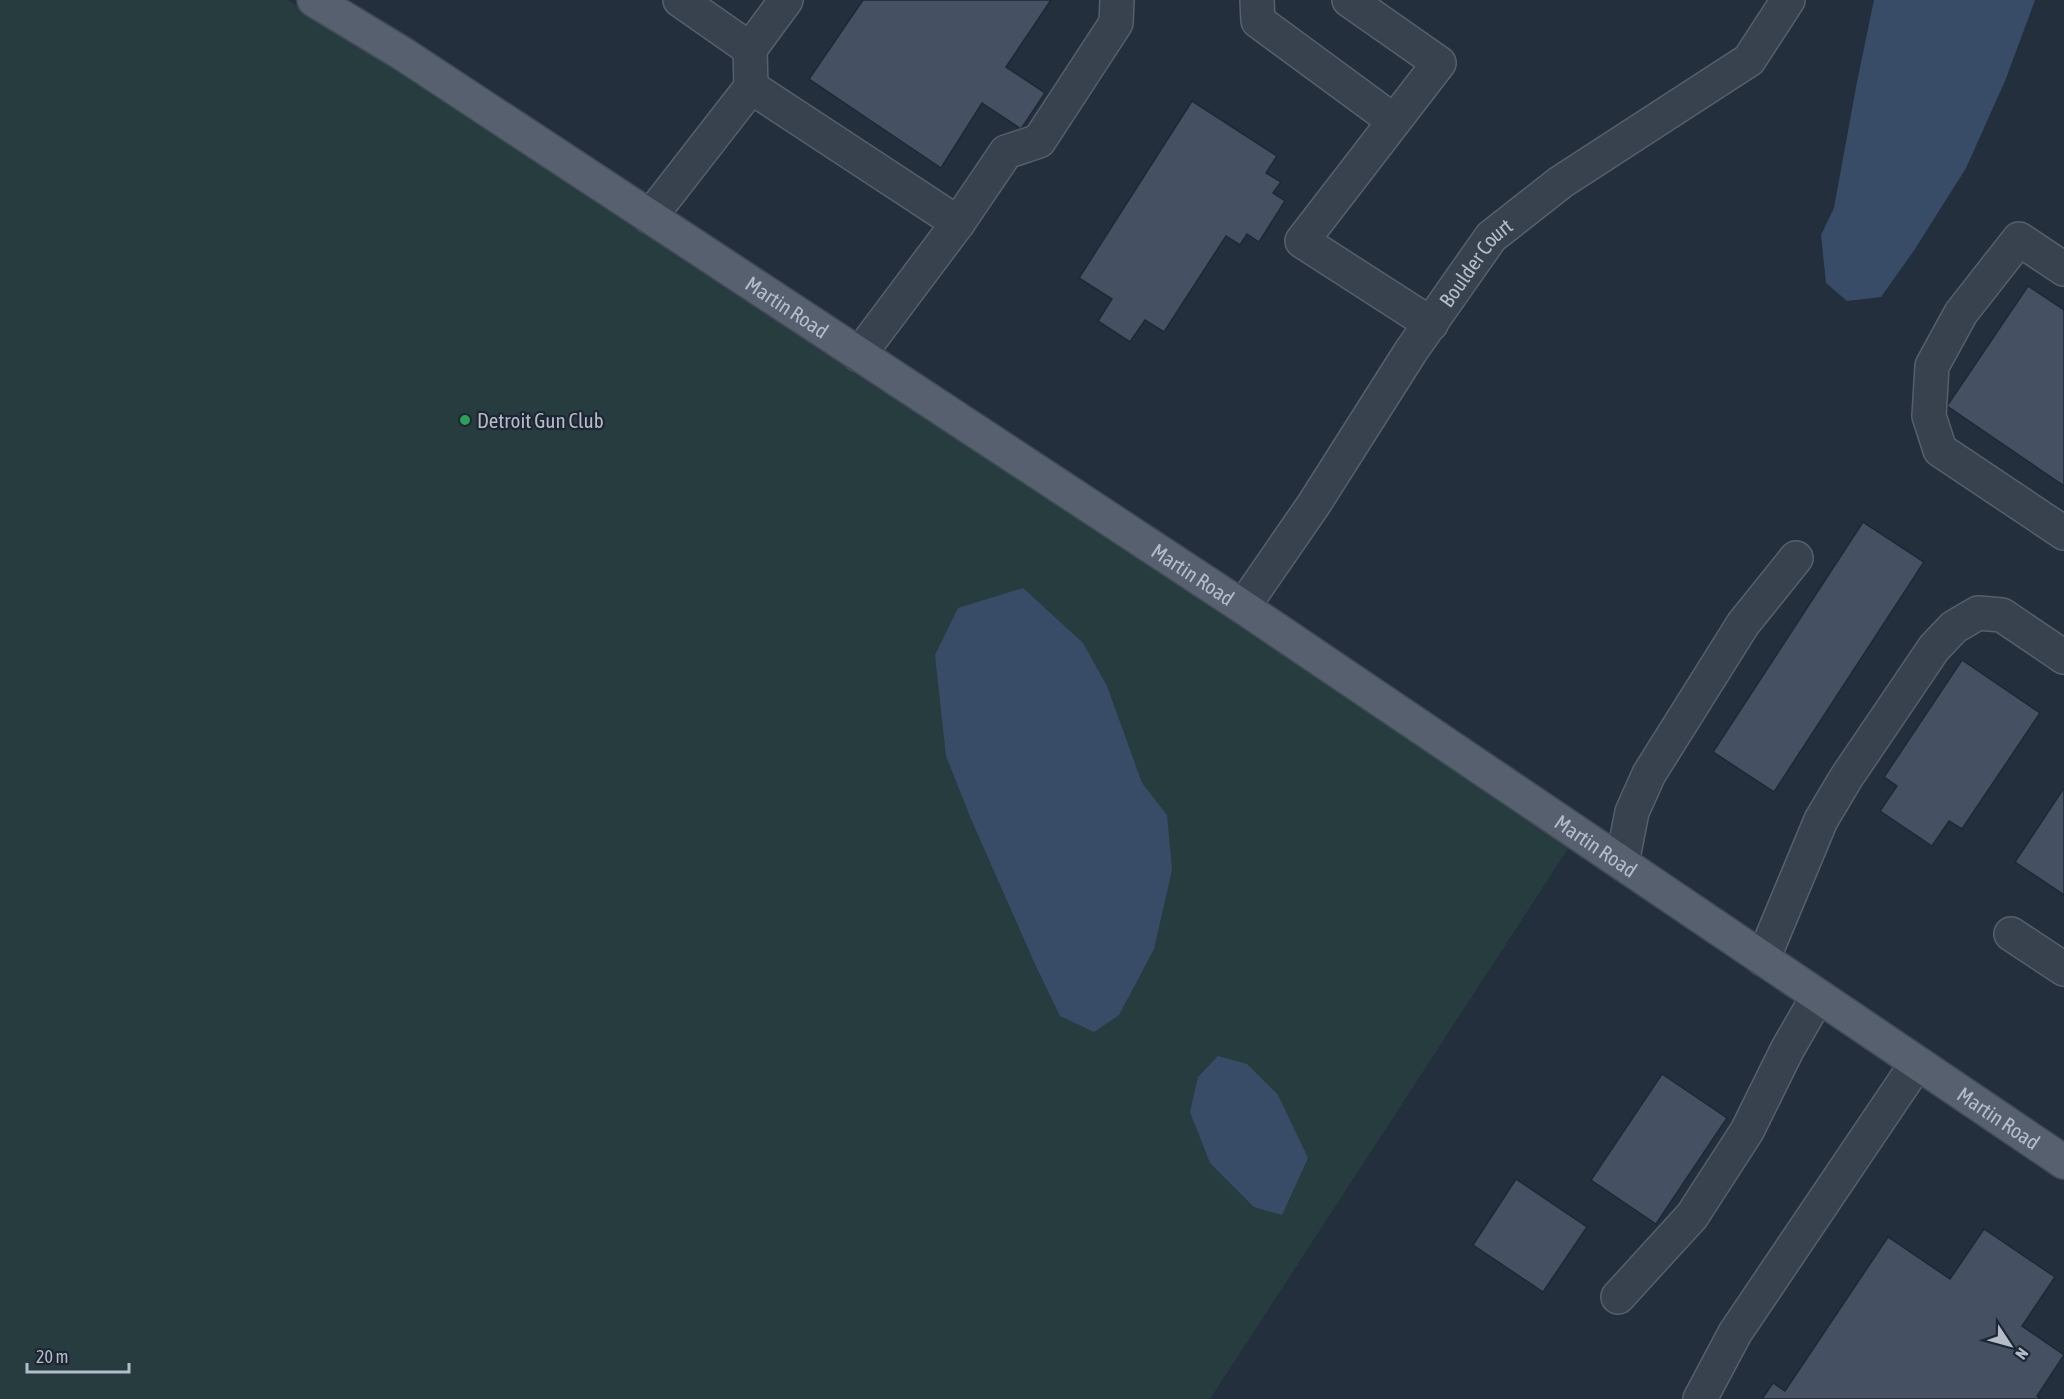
<svg xmlns="http://www.w3.org/2000/svg" width="2064" height="1399" viewBox="0 0 2064 1399" font-family="'Asap Condensed',sans-serif">
<style>
.green{fill:#263c3f}
.water{fill:#394c67}
.building{fill:#455162;stroke:#1f2835;stroke-width:1.5}
.lines{fill:none;stroke-linecap:round;stroke-linejoin:round}
.minor-casing{stroke:#565f6c;stroke-width:36}
.major-casing{stroke:#414a57;stroke-width:36}
.minor{stroke:#38414e;stroke-width:33}
.major{stroke:#56606e;stroke-width:33}
.leisure-dot{fill:#2e9e5b;stroke:#1d2633;stroke-width:2}
.labels{text-anchor:middle;dominant-baseline:central;stroke-width:4.5;stroke-linejoin:round;paint-order:stroke}
.street-label{font-size:21px;fill:#b4bcc9;stroke:#1d2633}
.poi-label{font-size:21px;fill:#b4bcc9;stroke:#1d2633;text-anchor:start}
</style>
<rect width="100%" height="100%" fill="#242f3e"/>
<path class="green" d="M0,0H288L1573,841L1210,1399H0Z"/>
<g class="water">
<path d="M1874,0H2035L2005,81L1966,168L1915,249L1881,297L1847,301L1826,283L1821,235L1834,208L1857,82Z"/>
<path d="M1023,588L1083,643L1107,686L1142,783L1167,815L1172,870L1154,949L1119,1015L1094,1032L1060,1016L1035,964L971,819L946,756L935,655L958,608Z"/>
<path d="M1218,1056L1247,1064L1278,1095L1308,1158L1282,1215L1254,1207L1210,1163L1190,1112L1198,1077Z"/>
</g>
<g class="building">
<path d="M863,0H1051L1006,67L1045,93L1021,129L982,103L941,168L809,79Z"/>
<path d="M1192,101L1277,156L1266,173L1281,182L1273,193L1285,201L1259,242L1247,234L1240,245L1226,236L1164,332L1145,320L1130,342L1098,321L1112,299L1079,278Z"/>
<path d="M2028,286L2064,310V486L1947,406Z"/>
<path d="M1863,522L1924,562L1774,792L1713,752Z"/>
<path d="M1962,660L2040,713L1962,829L1949,821L1932,846L1880,811L1897,786L1884,777Z"/>
<path d="M2064,788V895L2015,862Z"/>
<path d="M1662,1074L1727,1118L1656,1224L1591,1180Z"/>
<path d="M1516,1179L1587,1227L1543,1292L1473,1245Z"/>
<path d="M1984,1229L2055,1277L2022,1326L2064,1355L2037,1396L2041,1399H1762L1773,1383L1785,1391L1888,1237L1950,1279Z"/>
</g>
<g class="lines">
<g class="minor-casing">
<g id="minor">
<path d="M680,0L750,49L751,87"/>
<path d="M1257,0L1258,21L1394,121"/>
<path d="M1349,0L1439,63L1302,241L1431,324"/>
<path d="M750,49L786,0"/>
<path d="M650,217L751,87L958,223L859,355"/>
<path d="M958,223L1006,152L1039,141L1116,23L1117,0"/>
<path d="M2064,269L2019,239L1961,313L1932,366L1929,416L1940,450L2064,533"/>
<path id="s1" d="M1243,607L1314,504L1411,351L1491,237L1561,182L1749,60L1788,0"/>
<path d="M1622,863L1632,812L1649,774L1743,624L1796,558"/>
<path d="M2011,934L2064,969"/>
<path d="M1763,959L1821,820L1846,778L1934,648L1954,627L1978,613L2002,615L2064,657"/>
<path d="M1618,1297L1692,1216L1747,1131L1787,1050L1818,996"/>
<path d="M1700,1399L1735,1333L1917,1063"/>
</g>
</g>
<g class="major-casing">
<g id="major">
<path id="s2" d="M314,0L403,54L1243,607L2064,1162"/>
</g>
</g>
<use href="#minor" class="minor"/>
<use href="#major" class="major"/>
</g>
<circle class="leisure-dot" cx="465" cy="420" r="6"/>
<g class="labels">
<g class="street-label">
<text stroke="none"><textPath href="#s1" startOffset="416">Boulder Court</textPath></text>
<text stroke="none"><textPath href="#s2" startOffset="564">Martin Road</textPath></text>
<text stroke="none"><textPath href="#s2" startOffset="1050">Martin Road</textPath></text>
<text stroke="none"><textPath href="#s2" startOffset="1536">Martin Road</textPath></text>
<text stroke="none"><textPath href="#s2" startOffset="2022">Martin Road</textPath></text>
</g>
<g class="poi-label">
<text x="477" y="420">Detroit Gun Club</text>
</g>
</g>
<g transform="translate(2010 1345) rotate(126)" stroke="#1d2633" stroke-width="4.5" paint-order="stroke">
<path d="M0-4.5L10 22L0 15L-10 22Z" fill="#b4bcc9"/>
<text y="-9" font-size="16" font-weight="bold" text-anchor="middle" fill="#b4bcc9">N</text>
</g>
<path d="M27 1363v9h102v-9" fill="none" stroke="#b4bcc9" stroke-width="3"/>
<text x="36" y="1363" font-size="18" fill="#b4bcc9" stroke="#1d2633" stroke-width="4.5" paint-order="stroke">20 m</text>
</svg>
